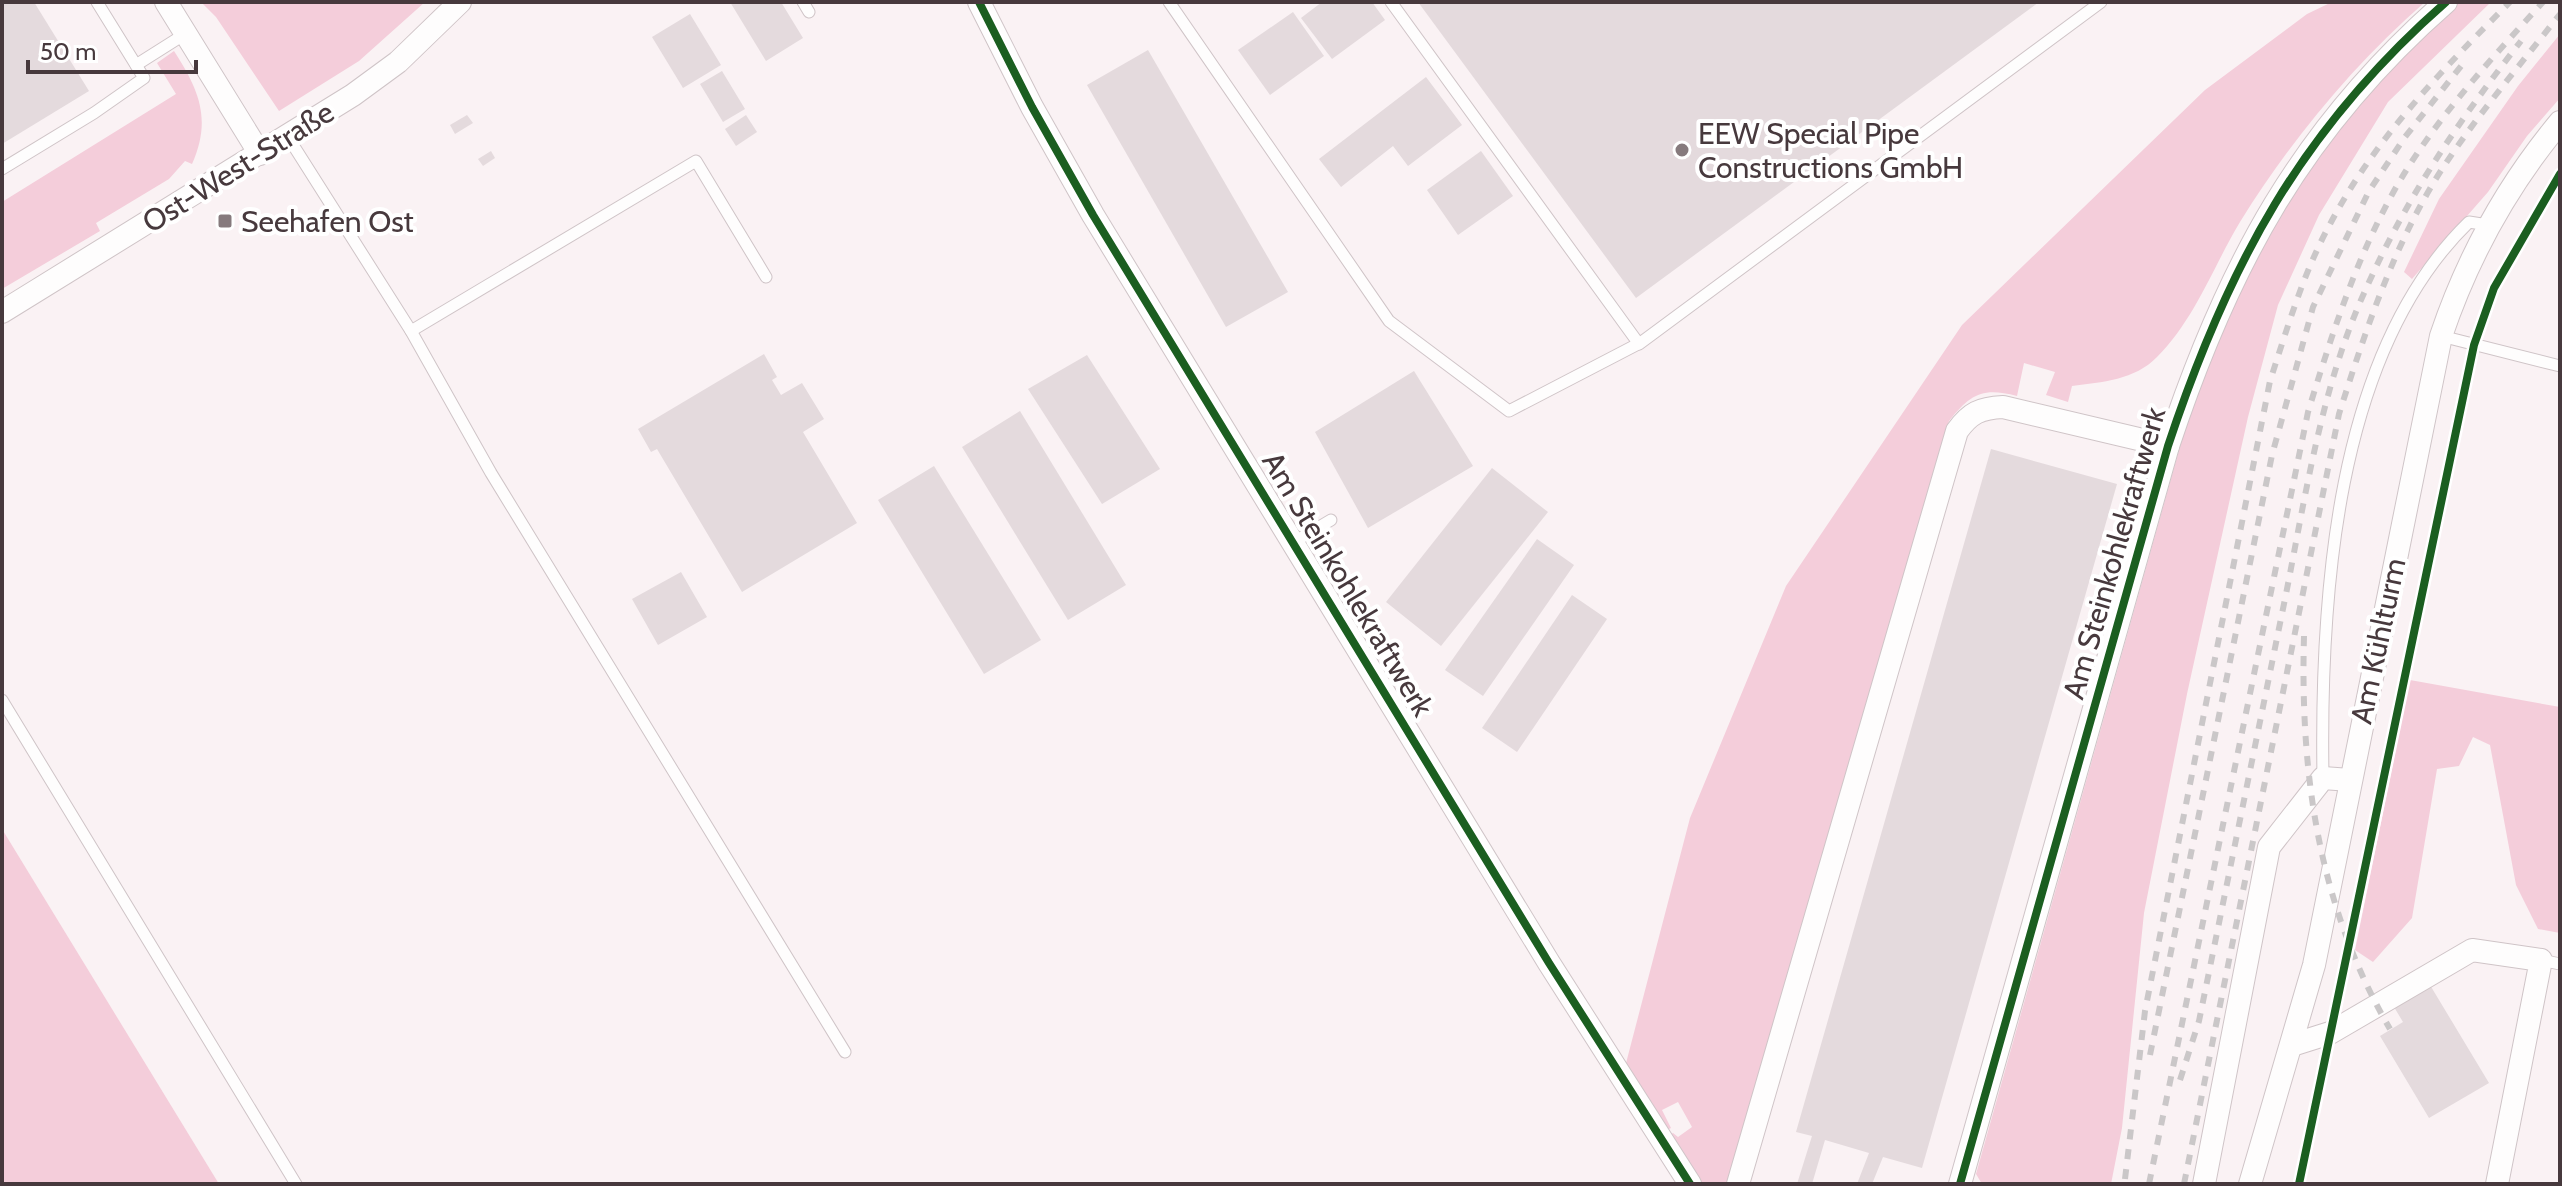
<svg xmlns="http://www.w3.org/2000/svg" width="2562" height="1186" viewBox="0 0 2562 1186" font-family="Cabin,sans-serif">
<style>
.green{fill:#f4cdda}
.building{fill:#e4dadd}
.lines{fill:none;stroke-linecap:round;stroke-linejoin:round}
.lane-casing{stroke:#cfc4c7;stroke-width:13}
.street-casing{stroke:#cfc4c7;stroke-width:24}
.lane{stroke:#fefdfd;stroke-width:11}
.street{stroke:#fefdfd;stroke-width:22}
.rail{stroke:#cac7c8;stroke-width:6;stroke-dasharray:10 10;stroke-linecap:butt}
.cycleway-casing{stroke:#fff;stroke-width:13}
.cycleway{stroke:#1b5e20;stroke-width:8}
.poi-dot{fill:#867a7d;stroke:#fff;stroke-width:3}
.labels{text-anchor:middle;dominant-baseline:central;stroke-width:8;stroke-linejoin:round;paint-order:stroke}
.poi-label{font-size:30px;fill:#47393d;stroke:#fff;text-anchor:start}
.street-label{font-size:30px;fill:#47393d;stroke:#fff}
</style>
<rect width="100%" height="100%" fill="#faf2f4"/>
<g class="green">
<path d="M201,2H425L359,61L279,111L216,17Z"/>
<path d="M2332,2H2425C2353,65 2291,140 2240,222C2213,267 2195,319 2157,357C2135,380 2102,382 2072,386L2068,402L2046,395L2055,372L2024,363L2017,396C1982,387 1971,394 1949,421L1732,1184H1696L1667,1137L1673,1133L1678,1137L1692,1127L1678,1102L1662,1110L1671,1128L1665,1131L1625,1067L1690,818L1786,586L1962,325L2205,90L2307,14Z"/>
<path d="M2456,2H2491L2388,102L2319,215L2278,305L2248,417L2187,694L2144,913L2122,1128L2111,1184H1982L1976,1174L2197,386C2235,282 2289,174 2365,92C2394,61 2426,32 2456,2Z"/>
<path d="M2560,34V98L2527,136L2488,192L2412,279L2404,272L2439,199L2518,86Z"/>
<path d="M174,51C199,90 212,119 192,164L185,161L169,179L96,223L100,231L2,289V202L176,94L157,63Z"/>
<path d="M2410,680L2560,707V933L2538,929L2516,885L2490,745L2473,737L2459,766L2437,769L2412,918L2373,962L2355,950Z"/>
<path d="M2,829L219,1184H2Z"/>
</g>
<g class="building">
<path d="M2,2H34L89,91L2,144Z"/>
<path d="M730,2H781L803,38L766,61Z"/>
<path d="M1322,2H1372L1385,20L1332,59L1301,18Z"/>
<path d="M1418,2H2039L1636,298Z"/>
<path d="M1293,12L1324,56L1270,95L1238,50Z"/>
<path d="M690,14L721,65L683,88L652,37Z"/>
<path d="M1148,50L1288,292L1226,327L1087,85Z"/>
<path d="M722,71L745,109L723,122L700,84Z"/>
<path d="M1426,77L1462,125L1408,166L1393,146L1341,187L1319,159Z"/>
<path d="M467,115L473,123L455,134L450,125Z"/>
<path d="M746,115L757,132L736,146L725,129Z"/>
<path d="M491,151L495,158L483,166L478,159Z"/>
<path d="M1481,151L1513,196L1458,235L1427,190Z"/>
<path d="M764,354L777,377L772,380L781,395L802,383L824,419L803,432L857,523L742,592L657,449L651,452L638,429Z"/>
<path d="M1087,355L1160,469L1102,504L1028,389Z"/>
<path d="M1414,371L1473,466L1368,528L1315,432Z"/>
<path d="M1020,411L1126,585L1068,620L962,447Z"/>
<path d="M1991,449L2117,484L1922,1168L1883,1157L1872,1184H1857L1869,1153L1825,1140L1812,1184H1797L1812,1136L1796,1132Z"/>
<path d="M934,466L1041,640L984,674L878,500Z"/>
<path d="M1492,468L1548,512L1441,646L1386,602Z"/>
<path d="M1537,539L1574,565L1483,696L1445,670Z"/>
<path d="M681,572L707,617L658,645L632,599Z"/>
<path d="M1572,595L1607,619L1517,752L1482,728Z"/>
<path d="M2430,985L2489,1083L2429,1118L2380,1036L2403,1022L2394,1007Z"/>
</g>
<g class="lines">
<g class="lane-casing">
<g id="lane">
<path d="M803,2L809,12"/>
<path d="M1169,2L1389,321L1509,411L1638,344"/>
<path d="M1391,2L1639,344L2101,2"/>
<path d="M136,65L185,34"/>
<path d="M288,137L411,331L491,473L845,1052"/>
<path d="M2,169L94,113L144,78L97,2"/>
<path d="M411,331L696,161L766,277"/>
<path d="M2441,336L2560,366"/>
<path d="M1294,542L1331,520"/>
<path d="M2,700L296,1184"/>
<path d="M2323,778C2320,601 2334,353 2469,222L2488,225"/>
<path d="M2541,960L2560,964"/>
</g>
</g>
<g class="street-casing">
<g id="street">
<path d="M166,2L260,154"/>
<path d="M979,2L1032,107L1093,215L1549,963L1690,1184"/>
<path d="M2,312L353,95L398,62L460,2"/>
<path d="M2292,1045L2330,1033L2472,950L2541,960L2497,1184"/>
<path d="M1738,1184L1957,431C1970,413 1980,408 2003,407L2168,446"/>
<path d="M1960,1184L2168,446C2228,265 2301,129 2446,2"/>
<path d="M2204,1184L2269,847L2323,778L2350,780"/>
<path d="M2250,1184L2314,965L2441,336C2468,256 2506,187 2560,122"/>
</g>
</g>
<use href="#lane" class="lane"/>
<use href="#street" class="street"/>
<g class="rail">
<path d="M2304,636C2300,776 2319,907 2390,1029"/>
<path d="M2150,1055L2272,455L2313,307L2369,191L2405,137L2465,61"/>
<path d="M2180,1080L2199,1021C2228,879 2257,736 2286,594C2306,493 2322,385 2365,291C2407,196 2458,122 2521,41"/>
<path d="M2125,1179L2145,1011L2270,381C2287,329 2303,274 2329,226C2375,138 2441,71 2510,2"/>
<path d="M2149,1184L2308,412C2332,334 2357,255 2398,184C2437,117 2491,59 2543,2"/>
<path d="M2184,1184L2339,414C2366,329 2395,241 2444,166C2479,113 2521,64 2560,14"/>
</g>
<g class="cycleway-casing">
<g id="cycleway">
<path d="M979,2L1032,107L1093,215L1549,963L1690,1184"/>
<path d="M1960,1184L2168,446C2228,265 2301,129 2446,2"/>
<path d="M2299,1184L2474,345L2494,288L2560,174"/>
</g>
</g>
<use href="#cycleway" class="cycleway"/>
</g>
<g class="poi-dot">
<circle cx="1682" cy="150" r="8"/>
<rect x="217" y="213" width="16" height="16" rx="4"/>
</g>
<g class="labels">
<g class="poi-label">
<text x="1698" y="133">EEW Special Pipe<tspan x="1698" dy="34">Constructions GmbH</tspan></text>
<text x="241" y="221">Seehafen Ost</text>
</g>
<g class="street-label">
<text transform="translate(238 167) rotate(-32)">Ost-West-Straße</text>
<text transform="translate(2114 553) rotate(-74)">Am Steinkohlekraftwerk</text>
<text transform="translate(1348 584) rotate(59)">Am Steinkohlekraftwerk</text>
<text transform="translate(2378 641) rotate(-78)">Am Kühlturm</text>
</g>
</g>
<rect width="2562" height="1186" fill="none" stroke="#47393d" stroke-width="8"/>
<path d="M28 60v12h168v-12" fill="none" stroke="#47393d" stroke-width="4"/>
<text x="40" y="60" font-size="24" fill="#47393d" stroke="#ffffff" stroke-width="6" paint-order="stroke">50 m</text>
</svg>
